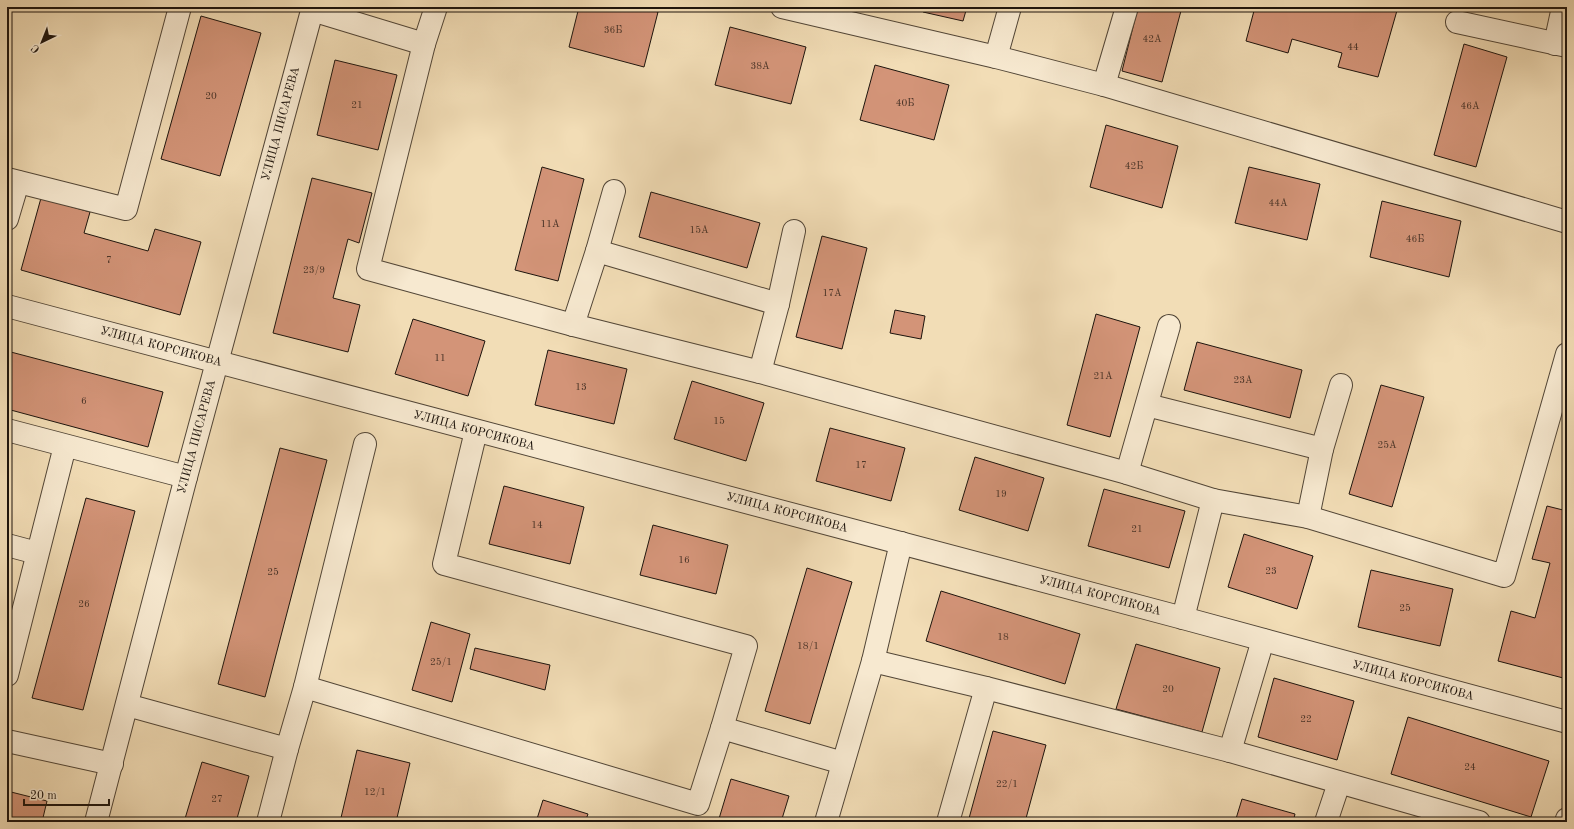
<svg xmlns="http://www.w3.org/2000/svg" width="1574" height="829" viewBox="0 0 1574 829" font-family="'Old Standard TT',serif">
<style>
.building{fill:#d39478;stroke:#1d140d}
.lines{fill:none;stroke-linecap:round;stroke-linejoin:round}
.minor-casing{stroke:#524637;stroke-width:24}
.minor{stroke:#f7e9d0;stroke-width:22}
.labels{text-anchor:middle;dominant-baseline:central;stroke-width:4;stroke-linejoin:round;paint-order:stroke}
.number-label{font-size:10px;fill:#4a3428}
.street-label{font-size:12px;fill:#1d140d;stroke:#f7e9d0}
</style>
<rect width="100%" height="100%" fill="#f2ddb6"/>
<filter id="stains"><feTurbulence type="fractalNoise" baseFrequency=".005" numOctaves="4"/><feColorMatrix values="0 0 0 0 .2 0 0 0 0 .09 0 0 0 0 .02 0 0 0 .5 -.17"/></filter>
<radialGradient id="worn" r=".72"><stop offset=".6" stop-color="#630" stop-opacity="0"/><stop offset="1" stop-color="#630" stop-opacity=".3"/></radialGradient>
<g class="building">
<path d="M579,7H639L658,12L644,67L569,47Z"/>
<path d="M924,7H967L963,21L923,12Z"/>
<path d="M1138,7H1182L1162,82L1122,71Z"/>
<path d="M1255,7H1398L1378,77L1338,67L1342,53L1292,39L1288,53L1246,41Z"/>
<path d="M201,16L261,33L220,176L161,159Z"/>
<path d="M730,27L806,47L791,104L715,85Z"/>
<path d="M1464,44L1507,57L1476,167L1434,155Z"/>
<path d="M335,60L397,75L378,150L317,135Z"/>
<path d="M875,65L949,85L934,140L860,120Z"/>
<path d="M1106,125L1178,146L1162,208L1090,187Z"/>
<path d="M542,167L584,179L558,281L515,270Z"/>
<path d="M1249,167L1320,184L1307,240L1235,223Z"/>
<path d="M312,178L372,193L359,243L348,239L333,298L360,305L348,352L273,333Z"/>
<path d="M651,192L760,223L747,268L639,237Z"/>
<path d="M41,198L90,212L84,233L148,251L155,229L201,242L180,315L21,270Z"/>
<path d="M1382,201L1461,221L1449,277L1370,257Z"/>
<path d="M822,236L867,248L842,349L796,337Z"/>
<path d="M895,310L925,316L921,339L890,333Z"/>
<path d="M1096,314L1140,327L1110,437L1067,425Z"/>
<path d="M413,319L485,341L468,396L395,374Z"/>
<path d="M1197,342L1302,370L1290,418L1184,390Z"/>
<path d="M548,350L627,369L614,424L535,405Z"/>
<path d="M7,351L163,392L148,447L7,409Z"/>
<path d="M692,381L764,403L746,461L674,439Z"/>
<path d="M1381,385L1424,397L1392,507L1349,494Z"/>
<path d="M830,428L905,448L891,501L816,481Z"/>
<path d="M280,448L327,460L265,697L218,684Z"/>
<path d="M975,457L1044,478L1028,531L959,510Z"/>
<path d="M504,486L584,507L570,564L489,544Z"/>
<path d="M1104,489L1185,511L1169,568L1088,546Z"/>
<path d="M86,498L135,511L83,710L32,698Z"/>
<path d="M1547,506L1567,511V679L1498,661L1511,611L1535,618L1550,563L1532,559Z"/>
<path d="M653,525L728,545L716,594L640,575Z"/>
<path d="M1244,534L1313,556L1297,609L1228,587Z"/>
<path d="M807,568L852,582L810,724L765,711Z"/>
<path d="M1371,570L1453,589L1440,646L1358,627Z"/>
<path d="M941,591L1080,634L1065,684L926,641Z"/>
<path d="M431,622L470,634L452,702L412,690Z"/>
<path d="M1136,644L1220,668L1202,732L1116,709Z"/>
<path d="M475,648L550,665L545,690L470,669Z"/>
<path d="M1274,678L1354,701L1337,760L1258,737Z"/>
<path d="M1408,717L1549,761L1531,817L1391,774Z"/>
<path d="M993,731L1046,745L1025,822H968Z"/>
<path d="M357,750L410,763L396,822H340Z"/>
<path d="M202,762L249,776L236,822H184Z"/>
<path d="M731,779L789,796L781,822H718Z"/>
<path d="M7,791L47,801L42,822H7Z"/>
<path d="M1242,799L1295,814L1293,822H1235Z"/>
<path d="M543,800L588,814L585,822H536Z"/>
</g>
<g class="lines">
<g class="minor-casing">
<g id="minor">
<path d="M436,7L424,44L368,269L573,325L760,372L1127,473L1213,500L1308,517L1504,576L1567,354"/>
<path d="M782,7L996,57L1104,85L1567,222"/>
<path d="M312,10L424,44"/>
<path d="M1457,22L1567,46"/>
<path d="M1555,44L1563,7"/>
<path d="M996,57L1010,7"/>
<path d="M1104,85L1127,7"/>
<path d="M7,179L126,209L180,7"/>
<path d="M7,219L18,182"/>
<path d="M597,251L778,304"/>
<path d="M7,306L1183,618L1567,722"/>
<path d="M573,325L597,251L614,191"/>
<path d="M760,372L778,304L794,231"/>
<path d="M1147,405L1322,449L1341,385"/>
<path d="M7,430L186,477"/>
<path d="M476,431L444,564L746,646L722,728"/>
<path d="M1127,473L1169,326"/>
<path d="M1308,517L1322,449"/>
<path d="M7,545L37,553"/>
<path d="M1183,618L1213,500"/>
<path d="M873,661L986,688L1230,751L1479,822"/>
<path d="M7,675L65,446"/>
<path d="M305,687L365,444"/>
<path d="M127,705L287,749L305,687L698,804L722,728L843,763"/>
<path d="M7,741L112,764"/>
<path d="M1230,751L1263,640"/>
<path d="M96,822L186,477L313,7"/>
<path d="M268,822L287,749"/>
<path d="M826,822L873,661L901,543"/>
<path d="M948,822L986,688"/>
<path d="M1326,822L1339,783"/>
<path d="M1566,822L1567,819"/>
</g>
</g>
<use href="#minor" class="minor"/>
</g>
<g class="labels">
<g class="number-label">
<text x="613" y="30">36Б</text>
<text x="1152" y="39">42А</text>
<text x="1353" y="47">44</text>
<text x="760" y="66">38А</text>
<text x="211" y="96">20</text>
<text x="905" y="103">40Б</text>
<text x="357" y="105">21</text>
<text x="1470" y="106">46А</text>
<text x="1134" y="166">42Б</text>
<text x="1278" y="203">44А</text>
<text x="550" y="224">11А</text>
<text x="699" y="230">15А</text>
<text x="1415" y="239">46Б</text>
<text x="109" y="260">7</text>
<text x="314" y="270">23/9</text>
<text x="832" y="293">17А</text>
<text x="440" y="358">11</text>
<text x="1103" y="376">21А</text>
<text x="1243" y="380">23А</text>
<text x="581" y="387">13</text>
<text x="84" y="401">6</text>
<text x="719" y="421">15</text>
<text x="1387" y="445">25А</text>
<text x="861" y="465">17</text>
<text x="1001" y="494">19</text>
<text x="537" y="525">14</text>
<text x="1137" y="529">21</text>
<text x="684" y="560">16</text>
<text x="1271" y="571">23</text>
<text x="273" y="572">25</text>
<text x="84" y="604">26</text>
<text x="1405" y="608">25</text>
<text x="1003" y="637">18</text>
<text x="808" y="646">18/1</text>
<text x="441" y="662">25/1</text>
<text x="1168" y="689">20</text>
<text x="1306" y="719">22</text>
<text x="1470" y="767">24</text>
<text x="1007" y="784">22/1</text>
<text x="375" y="792">12/1</text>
<text x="217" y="799">27</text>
</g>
<g class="street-label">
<text transform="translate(281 124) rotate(-75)">УЛИЦА ПИСАРЕВА</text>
<text transform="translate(161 347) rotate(15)">УЛИЦА КОРСИКОВА</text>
<text transform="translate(474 431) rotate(15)">УЛИЦА КОРСИКОВА</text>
<text transform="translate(197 437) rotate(-75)">УЛИЦА ПИСАРЕВА</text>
<text transform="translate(787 513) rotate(15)">УЛИЦА КОРСИКОВА</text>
<text transform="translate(1100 596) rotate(15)">УЛИЦА КОРСИКОВА</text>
<text transform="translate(1413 681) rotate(15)">УЛИЦА КОРСИКОВА</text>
</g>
</g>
<rect width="1574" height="829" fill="none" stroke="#f2ddb6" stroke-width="24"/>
<rect x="8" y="8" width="1558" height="813" fill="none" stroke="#1d140d" stroke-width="2"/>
<rect x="12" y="12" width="1550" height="805" fill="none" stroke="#1d140d"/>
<g transform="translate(42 42) rotate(223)" stroke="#f7e9d0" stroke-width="3" paint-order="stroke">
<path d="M0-3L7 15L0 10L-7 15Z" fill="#1d140d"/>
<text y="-6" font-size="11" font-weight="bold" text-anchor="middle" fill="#1d140d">С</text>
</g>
<path d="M24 799v6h85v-6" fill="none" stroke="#1d140d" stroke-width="2"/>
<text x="30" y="799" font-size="12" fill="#1d140d" stroke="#f7e9d0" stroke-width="3" paint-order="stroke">20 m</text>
<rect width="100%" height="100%" filter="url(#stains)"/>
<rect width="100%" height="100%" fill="url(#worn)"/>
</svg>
